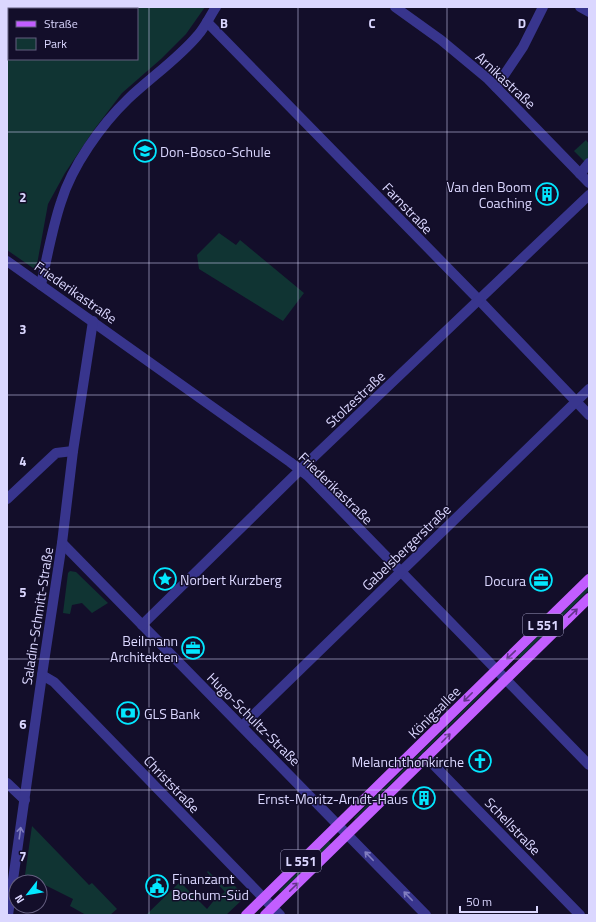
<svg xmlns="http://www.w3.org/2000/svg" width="596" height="922" viewBox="0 0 596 922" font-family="'Titillium Web',sans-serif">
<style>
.green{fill:#103433}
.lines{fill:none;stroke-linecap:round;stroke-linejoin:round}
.minor{stroke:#38358d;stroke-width:10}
.major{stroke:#c25eff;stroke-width:10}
.oneway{stroke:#62328a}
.oneway2{stroke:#817ec0}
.grid{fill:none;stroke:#dbd7ff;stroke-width:1;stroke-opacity:0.55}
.labels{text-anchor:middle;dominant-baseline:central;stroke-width:3;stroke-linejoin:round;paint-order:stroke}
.shield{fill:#130e2a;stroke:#9f9bbf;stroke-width:1}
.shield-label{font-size:13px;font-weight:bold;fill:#dbd7ff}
.street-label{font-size:14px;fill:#dbd7ff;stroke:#130e2a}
.poi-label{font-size:14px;fill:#dbd7ff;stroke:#130e2a;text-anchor:end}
.grid-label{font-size:13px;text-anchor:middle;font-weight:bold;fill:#dbd7ff;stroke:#130e2a;stroke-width:3;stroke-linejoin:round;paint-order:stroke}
</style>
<rect width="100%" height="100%" fill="#130e2a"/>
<g class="green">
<path d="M69,7H205L186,34L161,59L122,93L93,131L65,173L48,204L36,270L7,250V62L9,59H137V9H66Z"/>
<path d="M586,140L589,144V166L574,151Z"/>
<path d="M219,233L236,245L240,240L304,293L283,321L199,269L197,255Z"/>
<path d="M70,571L76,572L108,603L92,613L82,603L72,605L70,614L63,613L68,573Z"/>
<path d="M589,586V590L520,658L518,656Z"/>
<path d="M486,688L487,689L355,819L354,818Z"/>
<path d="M32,826L89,885L92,883L117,909L110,915H86L70,906L73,899L43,884L40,888V882H24Z"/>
<path d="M329,841L331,844L281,892L279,891Z"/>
<path d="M208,871L224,887L235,886L244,896L243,899L226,915H146L180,882L207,909L216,898L225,892L207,872Z"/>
</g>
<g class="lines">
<g class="minor">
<path d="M395,7L441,40L488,79L589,183"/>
<path d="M580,7L589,12"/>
<path d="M207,22L479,300L589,415"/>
<path d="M496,87L523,47L543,7"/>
<path d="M580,174L589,163"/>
<path d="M7,261L290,462L308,476L589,765"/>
<path d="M41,285C47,257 52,229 61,202C72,166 101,125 128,99C151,77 178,59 198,35C205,27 210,16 216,7"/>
<path d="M7,499L56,453L73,451"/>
<path d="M62,543L426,915"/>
<path d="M142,625L300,470L589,195"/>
<path d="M42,675L54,682L280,915"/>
<path d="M242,726L589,389"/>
<path d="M426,757L580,915"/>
<path d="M7,783L25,800"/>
<path d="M8,915L42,675L62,543L73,451L93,321"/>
</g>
<g class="major">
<path d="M246,915L589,579"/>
<path d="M265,915L589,598"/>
</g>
</g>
<defs><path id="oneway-shaft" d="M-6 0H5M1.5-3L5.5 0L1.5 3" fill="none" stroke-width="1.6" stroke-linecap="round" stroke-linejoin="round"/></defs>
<g class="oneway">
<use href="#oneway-shaft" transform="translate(573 613) rotate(-44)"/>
<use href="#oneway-shaft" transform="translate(511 655) rotate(136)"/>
<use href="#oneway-shaft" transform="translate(468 697) rotate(135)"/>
<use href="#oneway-shaft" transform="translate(446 738) rotate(-45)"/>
<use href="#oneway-shaft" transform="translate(294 887) rotate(-44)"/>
</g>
<g class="oneway2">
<use href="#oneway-shaft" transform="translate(20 833) rotate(-82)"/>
<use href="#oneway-shaft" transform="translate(369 856) rotate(-134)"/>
<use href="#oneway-shaft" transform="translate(408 896) rotate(-134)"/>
</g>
<path class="grid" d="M149,7V915M298,7V915M447,7V915M7,132H589M7,263H589M7,395H589M7,527H589M7,659H589M7,790H589"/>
<defs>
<g id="school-ring" transform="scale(1.15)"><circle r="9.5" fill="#130e2a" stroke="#03e7ff" stroke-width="1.5"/><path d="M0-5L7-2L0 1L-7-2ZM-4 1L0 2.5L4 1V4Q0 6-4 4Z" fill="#03e7ff"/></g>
<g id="building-ring" transform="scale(1.15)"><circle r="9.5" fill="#130e2a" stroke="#03e7ff" stroke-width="1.5"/><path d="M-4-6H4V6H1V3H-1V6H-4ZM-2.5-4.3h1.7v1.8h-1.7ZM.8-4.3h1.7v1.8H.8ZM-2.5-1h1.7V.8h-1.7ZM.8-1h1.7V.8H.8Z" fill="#03e7ff"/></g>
<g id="sight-ring" transform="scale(1.15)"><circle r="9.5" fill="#130e2a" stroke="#03e7ff" stroke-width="1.5"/><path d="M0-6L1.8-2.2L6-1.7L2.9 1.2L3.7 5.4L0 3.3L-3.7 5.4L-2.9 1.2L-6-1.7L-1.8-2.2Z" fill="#03e7ff"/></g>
<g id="office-ring" transform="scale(1.15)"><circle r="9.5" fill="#130e2a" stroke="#03e7ff" stroke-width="1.5"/><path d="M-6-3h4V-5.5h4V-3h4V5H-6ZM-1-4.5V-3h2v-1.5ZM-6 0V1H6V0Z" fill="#03e7ff"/></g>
<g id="bank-ring" transform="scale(1.15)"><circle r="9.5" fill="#130e2a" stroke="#03e7ff" stroke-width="1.5"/><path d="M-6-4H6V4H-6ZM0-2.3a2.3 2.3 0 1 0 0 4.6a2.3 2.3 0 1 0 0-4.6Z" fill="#03e7ff"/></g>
<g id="church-ring" transform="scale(1.15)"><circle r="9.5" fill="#130e2a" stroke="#03e7ff" stroke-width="1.5"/><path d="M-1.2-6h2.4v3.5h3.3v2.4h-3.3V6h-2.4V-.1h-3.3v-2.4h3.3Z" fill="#03e7ff"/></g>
<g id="civic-ring" transform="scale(1.15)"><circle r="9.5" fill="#130e2a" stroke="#03e7ff" stroke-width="1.5"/><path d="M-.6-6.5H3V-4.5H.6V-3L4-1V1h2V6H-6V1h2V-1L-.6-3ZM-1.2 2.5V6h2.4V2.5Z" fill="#03e7ff"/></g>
</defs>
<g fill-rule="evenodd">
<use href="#school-ring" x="145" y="151"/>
<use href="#building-ring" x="547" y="194"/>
<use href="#sight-ring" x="165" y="579"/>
<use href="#office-ring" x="541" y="580"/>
<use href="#office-ring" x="193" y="648"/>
<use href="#bank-ring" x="128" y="713"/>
<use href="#church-ring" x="480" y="761"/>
<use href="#building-ring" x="424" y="798"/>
<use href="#civic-ring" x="157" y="886"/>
</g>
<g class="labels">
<g class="shield">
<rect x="523" y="614" width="40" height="22" rx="3"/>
<rect x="281" y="850" width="40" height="22" rx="3"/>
</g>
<g class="shield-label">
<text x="543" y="625">L 551</text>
<text x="301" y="861">L 551</text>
</g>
<g class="street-label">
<text transform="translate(506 80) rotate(43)">Arnikastraße</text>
<text transform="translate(408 208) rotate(46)">Farnstraße</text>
<text transform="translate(76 292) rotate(35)">Friederikastraße</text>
<text transform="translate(355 399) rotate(-43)">Stolzestraße</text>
<text transform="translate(336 488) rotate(44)">Friederikastraße</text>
<text transform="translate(406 547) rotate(-44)">Gabelsbergerstraße</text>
<text transform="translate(37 616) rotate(-81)">Saladin-Schmitt-Straße</text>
<text transform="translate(434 712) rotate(-45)">Königsallee</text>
<text transform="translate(254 719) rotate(45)">Hugo-Schultz-Straße</text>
<text transform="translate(172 784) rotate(46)">Christstraße</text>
<text transform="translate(513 826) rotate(46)">Schellstraße</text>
</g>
<g class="poi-label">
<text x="160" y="151" text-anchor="start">Don-Bosco-Schule</text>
<text x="532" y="186">Van den Boom<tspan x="532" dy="16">Coaching</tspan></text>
<text x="180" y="579" text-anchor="start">Norbert Kurzberg</text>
<text x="526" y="580">Docura</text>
<text x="178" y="640">Beilmann<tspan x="178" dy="16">Architekten</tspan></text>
<text x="144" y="713" text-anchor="start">GLS Bank</text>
<text x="464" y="761">Melanchthonkirche</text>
<text x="408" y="798">Ernst-Moritz-Arndt-Haus</text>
<text x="172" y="878" text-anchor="start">Finanzamt<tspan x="172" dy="16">Bochum-Süd</tspan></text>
</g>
</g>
<g class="grid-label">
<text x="224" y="28">B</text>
<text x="372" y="28">C</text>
<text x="522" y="28">D</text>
<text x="23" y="202">2</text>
<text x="23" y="334">3</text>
<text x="23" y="466">4</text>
<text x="23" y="597">5</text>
<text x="23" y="729">6</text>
<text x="23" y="861">7</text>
</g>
<rect width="596" height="922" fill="none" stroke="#dbd7ff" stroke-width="16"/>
<rect x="8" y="8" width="130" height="52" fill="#130e2a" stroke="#635e7f"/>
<rect x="16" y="21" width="20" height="6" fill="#c25eff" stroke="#635e7f"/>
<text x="44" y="28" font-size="12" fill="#dbd7ff">Straße</text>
<rect x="16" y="38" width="20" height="12" fill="#103433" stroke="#635e7f"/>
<text x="44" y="48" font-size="12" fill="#dbd7ff">Park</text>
<g transform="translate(28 894) rotate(239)"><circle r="19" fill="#130e2a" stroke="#635e7f"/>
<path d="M0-3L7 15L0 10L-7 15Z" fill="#03e7ff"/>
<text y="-6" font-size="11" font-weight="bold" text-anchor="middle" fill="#dbd7ff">N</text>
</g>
<path d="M460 906v6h77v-6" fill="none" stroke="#dbd7ff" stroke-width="2"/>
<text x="466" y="906" font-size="12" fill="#dbd7ff" stroke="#130e2a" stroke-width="3" paint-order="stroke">50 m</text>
</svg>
